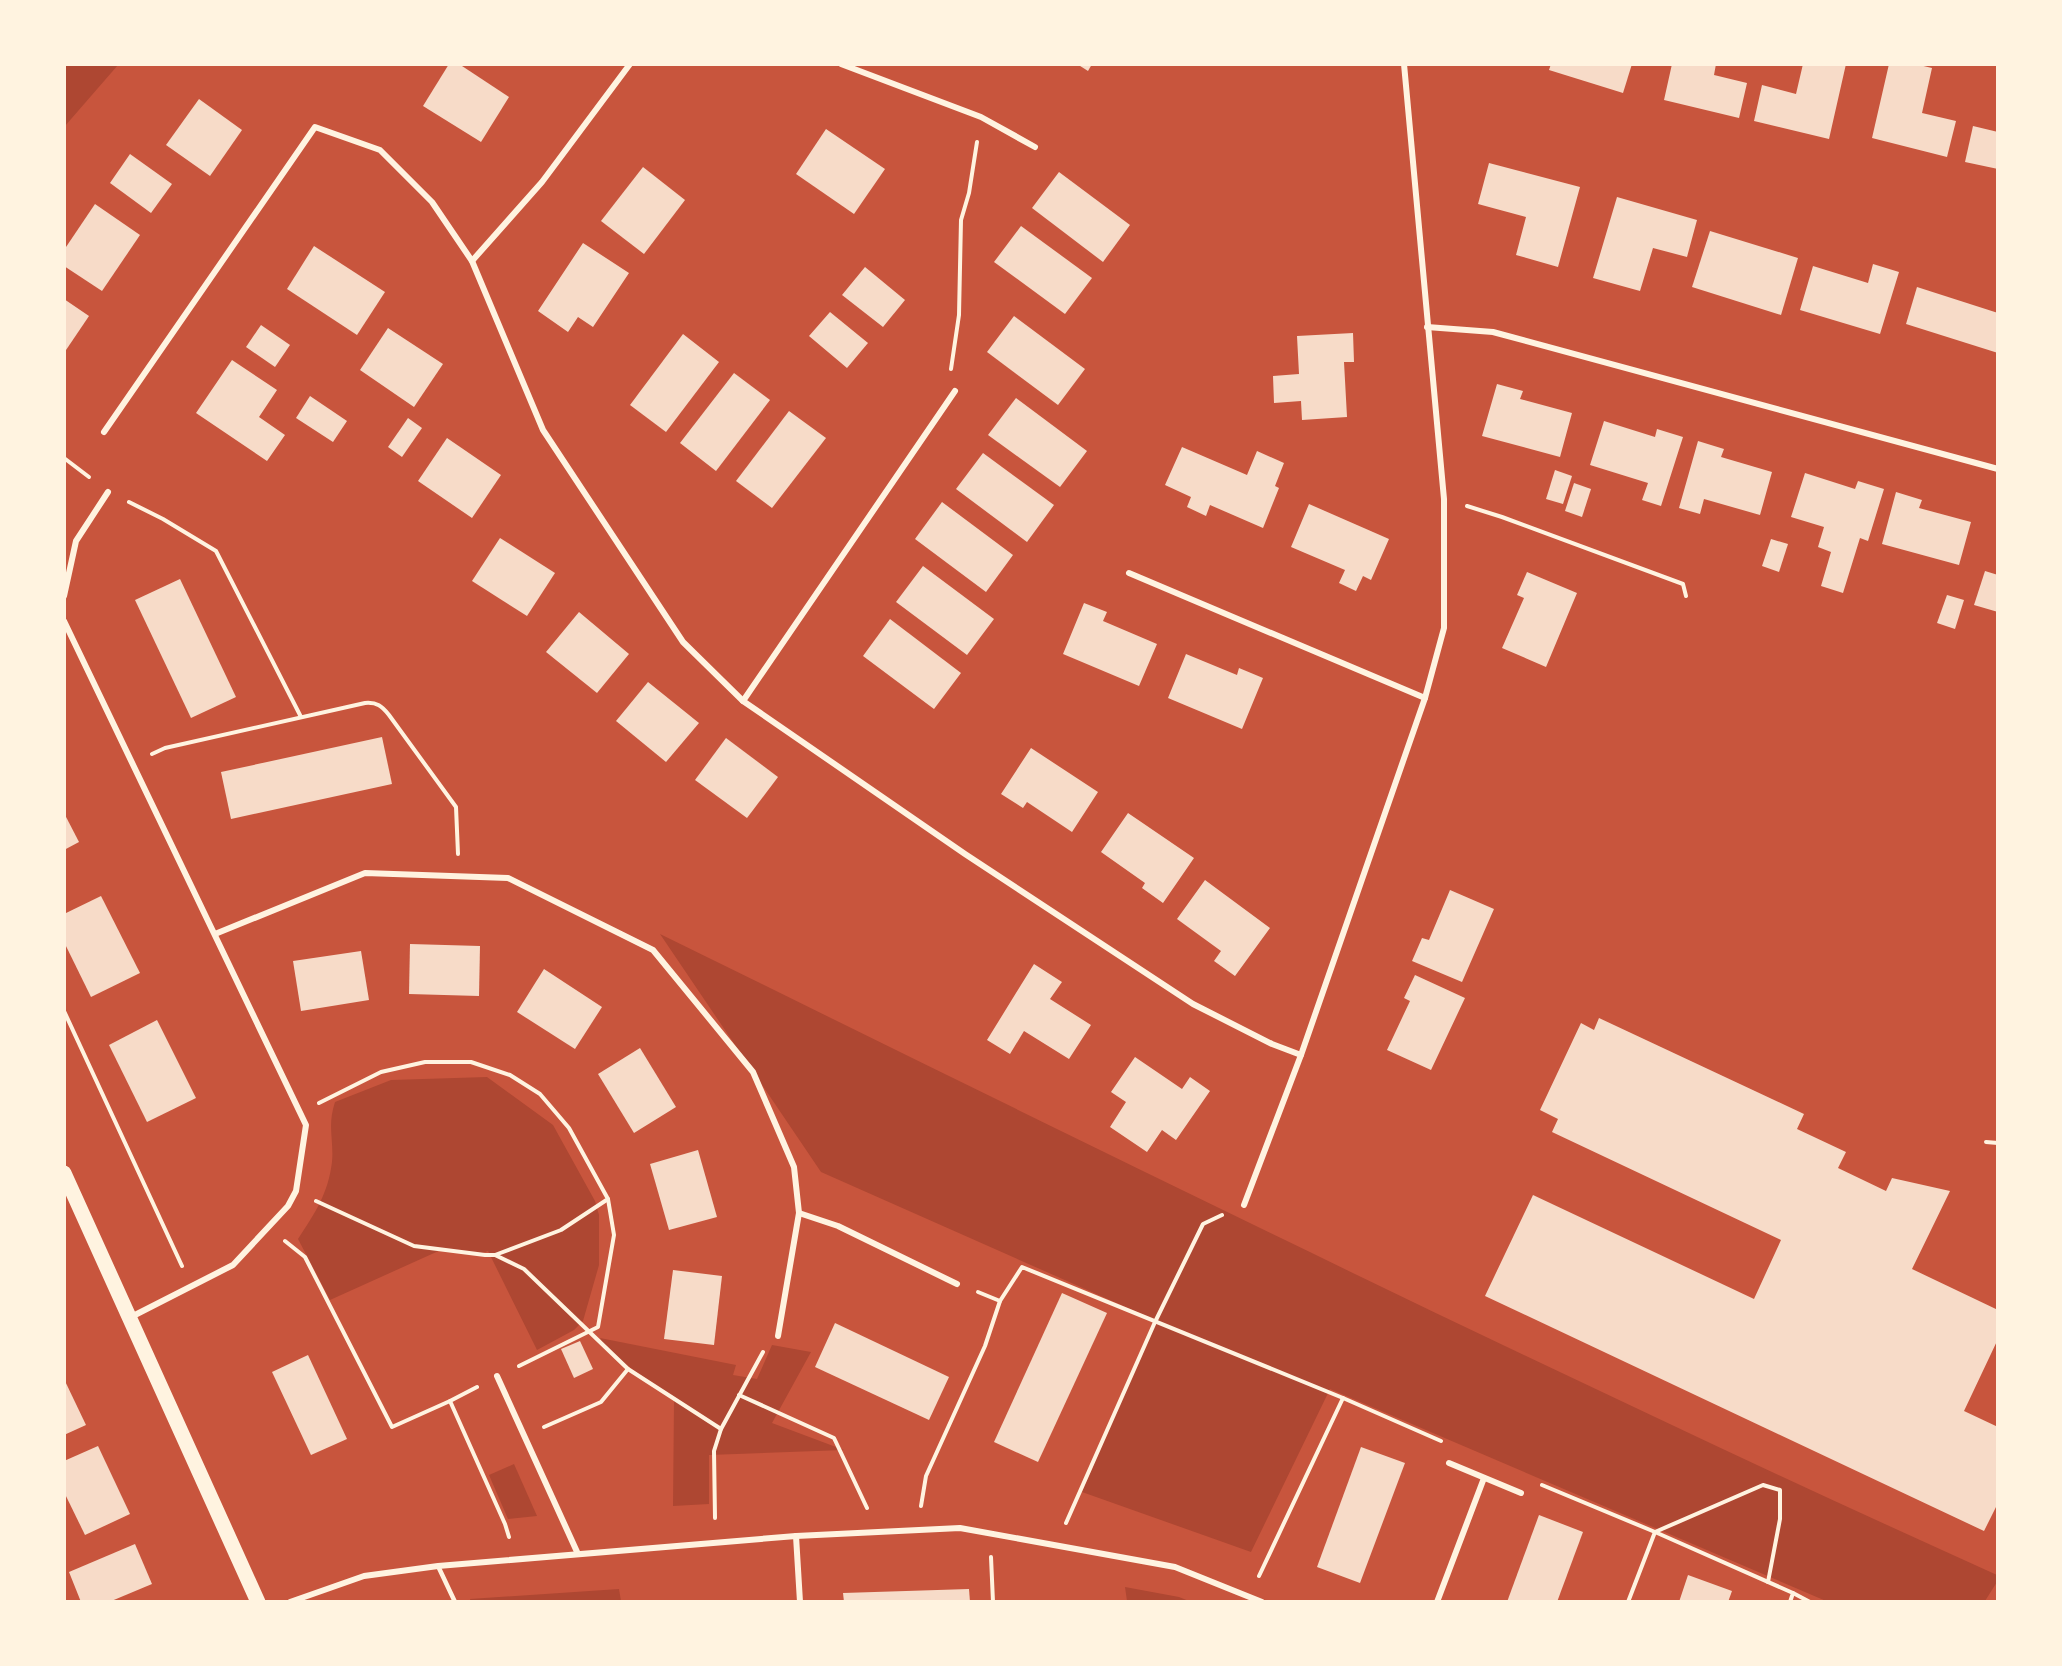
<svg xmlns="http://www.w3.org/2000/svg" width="2062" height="1666" viewBox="0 0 2062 1666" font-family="'Source Sans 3',sans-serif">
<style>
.green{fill:#ae4732}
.building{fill:#f7dbc8}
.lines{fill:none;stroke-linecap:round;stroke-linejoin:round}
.path{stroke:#fff3e0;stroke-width:4}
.service{stroke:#fff3e0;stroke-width:4.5}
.minor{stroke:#fff3e0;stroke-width:6}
.primary{stroke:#fff3e0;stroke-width:15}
</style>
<rect width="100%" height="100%" fill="#c8553d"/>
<g class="green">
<path d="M65,64L118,65L65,126L64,65Z"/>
<path d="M660,934C1104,1152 1547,1372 1997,1575V1582L1985,1601H1826L1330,1389L1251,1552L1082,1492L1155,1320L821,1172Z"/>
<path d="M487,1077L553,1125L595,1201L599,1215V1265L583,1321L574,1330L537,1350L488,1251L480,1254L443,1249L330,1300L298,1239C315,1213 328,1194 332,1162C334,1140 327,1126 335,1102L391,1080Z"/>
<path d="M600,1338L736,1365L733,1375L757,1379L772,1345L811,1352L772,1423L844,1450L709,1455V1504L673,1506L674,1401L606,1349Z"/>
<path d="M514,1464L537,1516L508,1519L489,1475Z"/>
<path d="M1125,1587L1179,1597L1189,1601H1127Z"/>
<path d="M619,1589L621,1601L471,1602L470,1599Z"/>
</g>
<g class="building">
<path d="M449,64H459L509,97L481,142L423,106Z"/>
<path d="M1077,64H1092L1088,71Z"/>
<path d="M1551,64H1632L1623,93L1549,70Z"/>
<path d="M1672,64H1716L1714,75L1747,83L1739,118L1664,100Z"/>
<path d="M1803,64H1846L1829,139L1754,121L1762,85L1796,94Z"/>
<path d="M1889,64H1915L1932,68L1922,113L1956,121L1947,157L1872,138Z"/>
<path d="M199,99L242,130L210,176L166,145Z"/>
<path d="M1973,126L1998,132V169L1965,162Z"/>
<path d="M826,129L885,169L854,214L796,174Z"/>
<path d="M130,154L172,184L151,213L110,183Z"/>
<path d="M1489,163L1580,187L1558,267L1516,255L1526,217L1478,204Z"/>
<path d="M643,167L685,200L644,254L601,221Z"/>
<path d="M1059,172L1130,225L1103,262L1032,208Z"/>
<path d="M1617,197L1697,220L1687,257L1653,248L1640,291L1593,278Z"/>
<path d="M95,204L140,235L102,291L64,266V250Z"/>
<path d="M1021,226L1092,278L1065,314L994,262Z"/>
<path d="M1710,231L1798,258L1781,315L1692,287Z"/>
<path d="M583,243L629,273L593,327L578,317L568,332L538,311Z"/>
<path d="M314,246L385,292L357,335L287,289Z"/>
<path d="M1873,264L1899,272L1880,334L1800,310L1813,266L1868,283Z"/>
<path d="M865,267L905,300L883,327L842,295Z"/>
<path d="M1917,287L1998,313V353L1906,324Z"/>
<path d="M64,299L89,316L64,353Z"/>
<path d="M830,312L868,343L847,368L809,336Z"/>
<path d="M1014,316L1085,369L1058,405L987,352Z"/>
<path d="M261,325L290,345L275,367L246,347Z"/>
<path d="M388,328L443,364L414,407L360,370Z"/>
<path d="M1353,333L1354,362H1344L1347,417L1302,420L1301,401L1274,403L1273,376L1299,374L1297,336Z"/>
<path d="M683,334L719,362L666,432L630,405Z"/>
<path d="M232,360L277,390L259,417L285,435L267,461L196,413Z"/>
<path d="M734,373L770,400L716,471L680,443Z"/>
<path d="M1497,384L1523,391L1520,399L1572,413L1560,457L1482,436Z"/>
<path d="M310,396L347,421L333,442L296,418Z"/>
<path d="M1016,398L1087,451L1060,487L988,435Z"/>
<path d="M789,411L826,438L772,508L736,481Z"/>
<path d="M408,418L422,428L402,457L388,447Z"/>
<path d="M1604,421L1655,437L1657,429L1683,437L1661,506L1642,500L1648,483L1590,465Z"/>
<path d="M447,438L501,475L472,518L418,481Z"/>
<path d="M1698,441L1724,449L1721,457L1772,472L1760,515L1704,499L1700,514L1679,508Z"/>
<path d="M1182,447L1247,475L1257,451L1284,463L1275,486L1279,488L1263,528L1210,505L1206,516L1187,507L1191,497L1165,485Z"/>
<path d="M983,453L1054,505L1027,542L956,489Z"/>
<path d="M1555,470L1572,476L1563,504L1546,499Z"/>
<path d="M1805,473L1855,489L1858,481L1884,489L1868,541L1860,538L1843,593L1821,586L1831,552L1818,547L1824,527L1791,517Z"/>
<path d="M1574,483L1591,489L1582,517L1565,511Z"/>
<path d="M1896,492L1922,500L1919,508L1971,522L1959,565L1882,544Z"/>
<path d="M942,502L1013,555L986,592L915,539Z"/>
<path d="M1309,504L1389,539L1371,580L1363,576L1356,591L1339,583L1345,570L1291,547Z"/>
<path d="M500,538L555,573L527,616L472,581Z"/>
<path d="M1771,539L1788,544L1779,572L1762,566Z"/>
<path d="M923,566L994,619L967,655L896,602Z"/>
<path d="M1985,571L1998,575V612L1974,605Z"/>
<path d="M1527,572L1577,593L1546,667L1502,648L1524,598L1517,595Z"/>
<path d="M180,579L236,697L191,718L135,600Z"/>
<path d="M1947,595L1964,600L1955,629L1937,623Z"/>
<path d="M1084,603L1107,612L1103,621L1157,644L1139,686L1063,654Z"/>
<path d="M579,612L629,654L597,693L546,652Z"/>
<path d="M890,619L961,673L934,709L863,656Z"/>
<path d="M1186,654L1237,675L1239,668L1263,678L1242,729L1168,698Z"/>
<path d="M648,682L699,723L666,762L616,721Z"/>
<path d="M382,737L392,784L231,819L221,772Z"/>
<path d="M726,738L778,777L747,818L695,780Z"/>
<path d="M1031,748L1098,792L1072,832L1027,802L1023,808L1001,794Z"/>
<path d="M64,813L79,842L64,850Z"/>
<path d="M1128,813L1194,858L1163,903L1142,888L1145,883L1101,852Z"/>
<path d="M1205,880L1270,928L1235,976L1214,961L1221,951L1177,919Z"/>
<path d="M1450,890L1494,909L1462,982L1412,961L1422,938L1429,940Z"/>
<path d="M101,896L140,973L91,997L64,942V914Z"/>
<path d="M410,944L480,946L479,996L409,994Z"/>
<path d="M361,951L369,1000L301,1011L293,961Z"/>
<path d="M1034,964L1062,982L1050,999L1091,1025L1069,1059L1024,1031L1010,1054L987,1040Z"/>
<path d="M544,969L602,1007L575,1049L517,1012Z"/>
<path d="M1415,975L1465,998L1431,1070L1387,1050L1410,1001L1404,998Z"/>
<path d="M1599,1018L1804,1114L1797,1129L1846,1152L1838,1168L1886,1191L1892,1178L1950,1191L1912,1269L1998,1310V1339L1964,1411L1998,1427V1503L1984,1531L1485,1296L1533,1195L1754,1299L1781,1240L1552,1132L1558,1119L1540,1110L1581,1023L1594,1030Z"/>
<path d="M157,1020L196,1098L147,1122L109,1045Z"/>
<path d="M640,1048L676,1107L634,1133L598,1074Z"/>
<path d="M1135,1057L1182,1089L1190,1077L1210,1091L1176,1140L1162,1130L1147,1152L1110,1127L1126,1102L1111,1092Z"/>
<path d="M698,1150L717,1217L669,1230L650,1164Z"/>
<path d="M673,1270L722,1276L714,1345L664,1339Z"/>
<path d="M1062,1293L1107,1313L1038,1462L994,1442Z"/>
<path d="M835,1323L949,1377L929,1420L815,1367Z"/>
<path d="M580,1341L593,1369L574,1378L561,1349Z"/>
<path d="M308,1355L347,1439L311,1455L272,1372Z"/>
<path d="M64,1379L86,1425L64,1435Z"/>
<path d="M98,1446L130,1514L85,1535L64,1492V1461Z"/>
<path d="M1361,1447L1405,1463L1360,1583L1317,1567Z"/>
<path d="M1539,1515L1583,1532L1557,1602H1507Z"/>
<path d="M135,1544L152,1584L109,1602H81L69,1572Z"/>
<path d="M1688,1575L1732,1591L1728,1602H1679Z"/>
<path d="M969,1589L970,1602H844L843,1593Z"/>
</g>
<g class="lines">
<g class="path">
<path d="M951,369L959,315L961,220L969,193L977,142"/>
<path d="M64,458L89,477"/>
<path d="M129,502L163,519L216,551L301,717"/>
<path d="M1467,506L1502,517L1683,584L1686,596"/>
<path d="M152,754L165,748L365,703C377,702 382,706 389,715L456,807L458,854"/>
<path d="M64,1011L182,1266"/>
<path d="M1986,1142L1998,1143"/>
<path d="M316,1201L414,1246L485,1255H495L561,1230L608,1199L569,1128L540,1094L510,1075L471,1062H425L381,1072L319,1103"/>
<path d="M285,1241L305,1257L392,1427L450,1401"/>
<path d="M495,1255L524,1269L628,1369L721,1429"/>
<path d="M978,1292L1000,1301"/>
<path d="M519,1366L598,1327L614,1235L608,1199"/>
<path d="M477,1387L450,1401L505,1524L509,1537"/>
<path d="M739,1395L834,1438L867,1508"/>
<path d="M544,1427L601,1402L628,1369"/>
<path d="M1542,1485L1655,1532L1793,1593L1790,1602"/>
<path d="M921,1506L926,1476L985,1346L1000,1301L1022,1267L1343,1398L1441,1441"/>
<path d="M715,1518L714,1451L721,1429L763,1352"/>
<path d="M1066,1523L1155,1322L1203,1224L1222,1215"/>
<path d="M991,1557L993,1602"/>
<path d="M1259,1576L1343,1398"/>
<path d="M1793,1593L1810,1602"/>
<path d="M1628,1602L1655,1532L1763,1485L1780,1490V1519L1768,1582"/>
</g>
<path class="service" d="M438,1566L455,1602"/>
<g class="minor">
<path d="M841,64L981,117L1035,147"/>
<path d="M472,261L542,182L630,64"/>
<path d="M1427,327L1493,332L1998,469"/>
<path d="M104,432L315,127L380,150L432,202L472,261L543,430L683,642L743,701L965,854L1193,1004L1272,1044L1301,1055"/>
<path d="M1129,573L1425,698"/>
<path d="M64,596L76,541L108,492"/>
<path d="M64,621L306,1125L296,1191L288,1206L233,1265L131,1317"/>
<path d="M743,701L955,391"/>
<path d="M215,934L365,873L508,878L653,950L753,1072L794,1167L799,1213L778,1336"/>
<path d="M1244,1205L1301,1055L1425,698L1444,628V499L1404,64"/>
<path d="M799,1213L838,1226L957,1284"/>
<path d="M497,1376L578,1554"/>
<path d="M1449,1463L1521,1493"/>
<path d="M796,1536L800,1602"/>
<path d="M290,1602L364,1576L438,1566L796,1536L960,1528L1175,1567L1262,1602"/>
<path d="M1437,1602L1484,1478"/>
</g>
<path class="primary" d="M64,1173L258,1602"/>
</g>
<rect width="2062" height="1666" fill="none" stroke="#fff3e0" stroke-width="132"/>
</svg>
